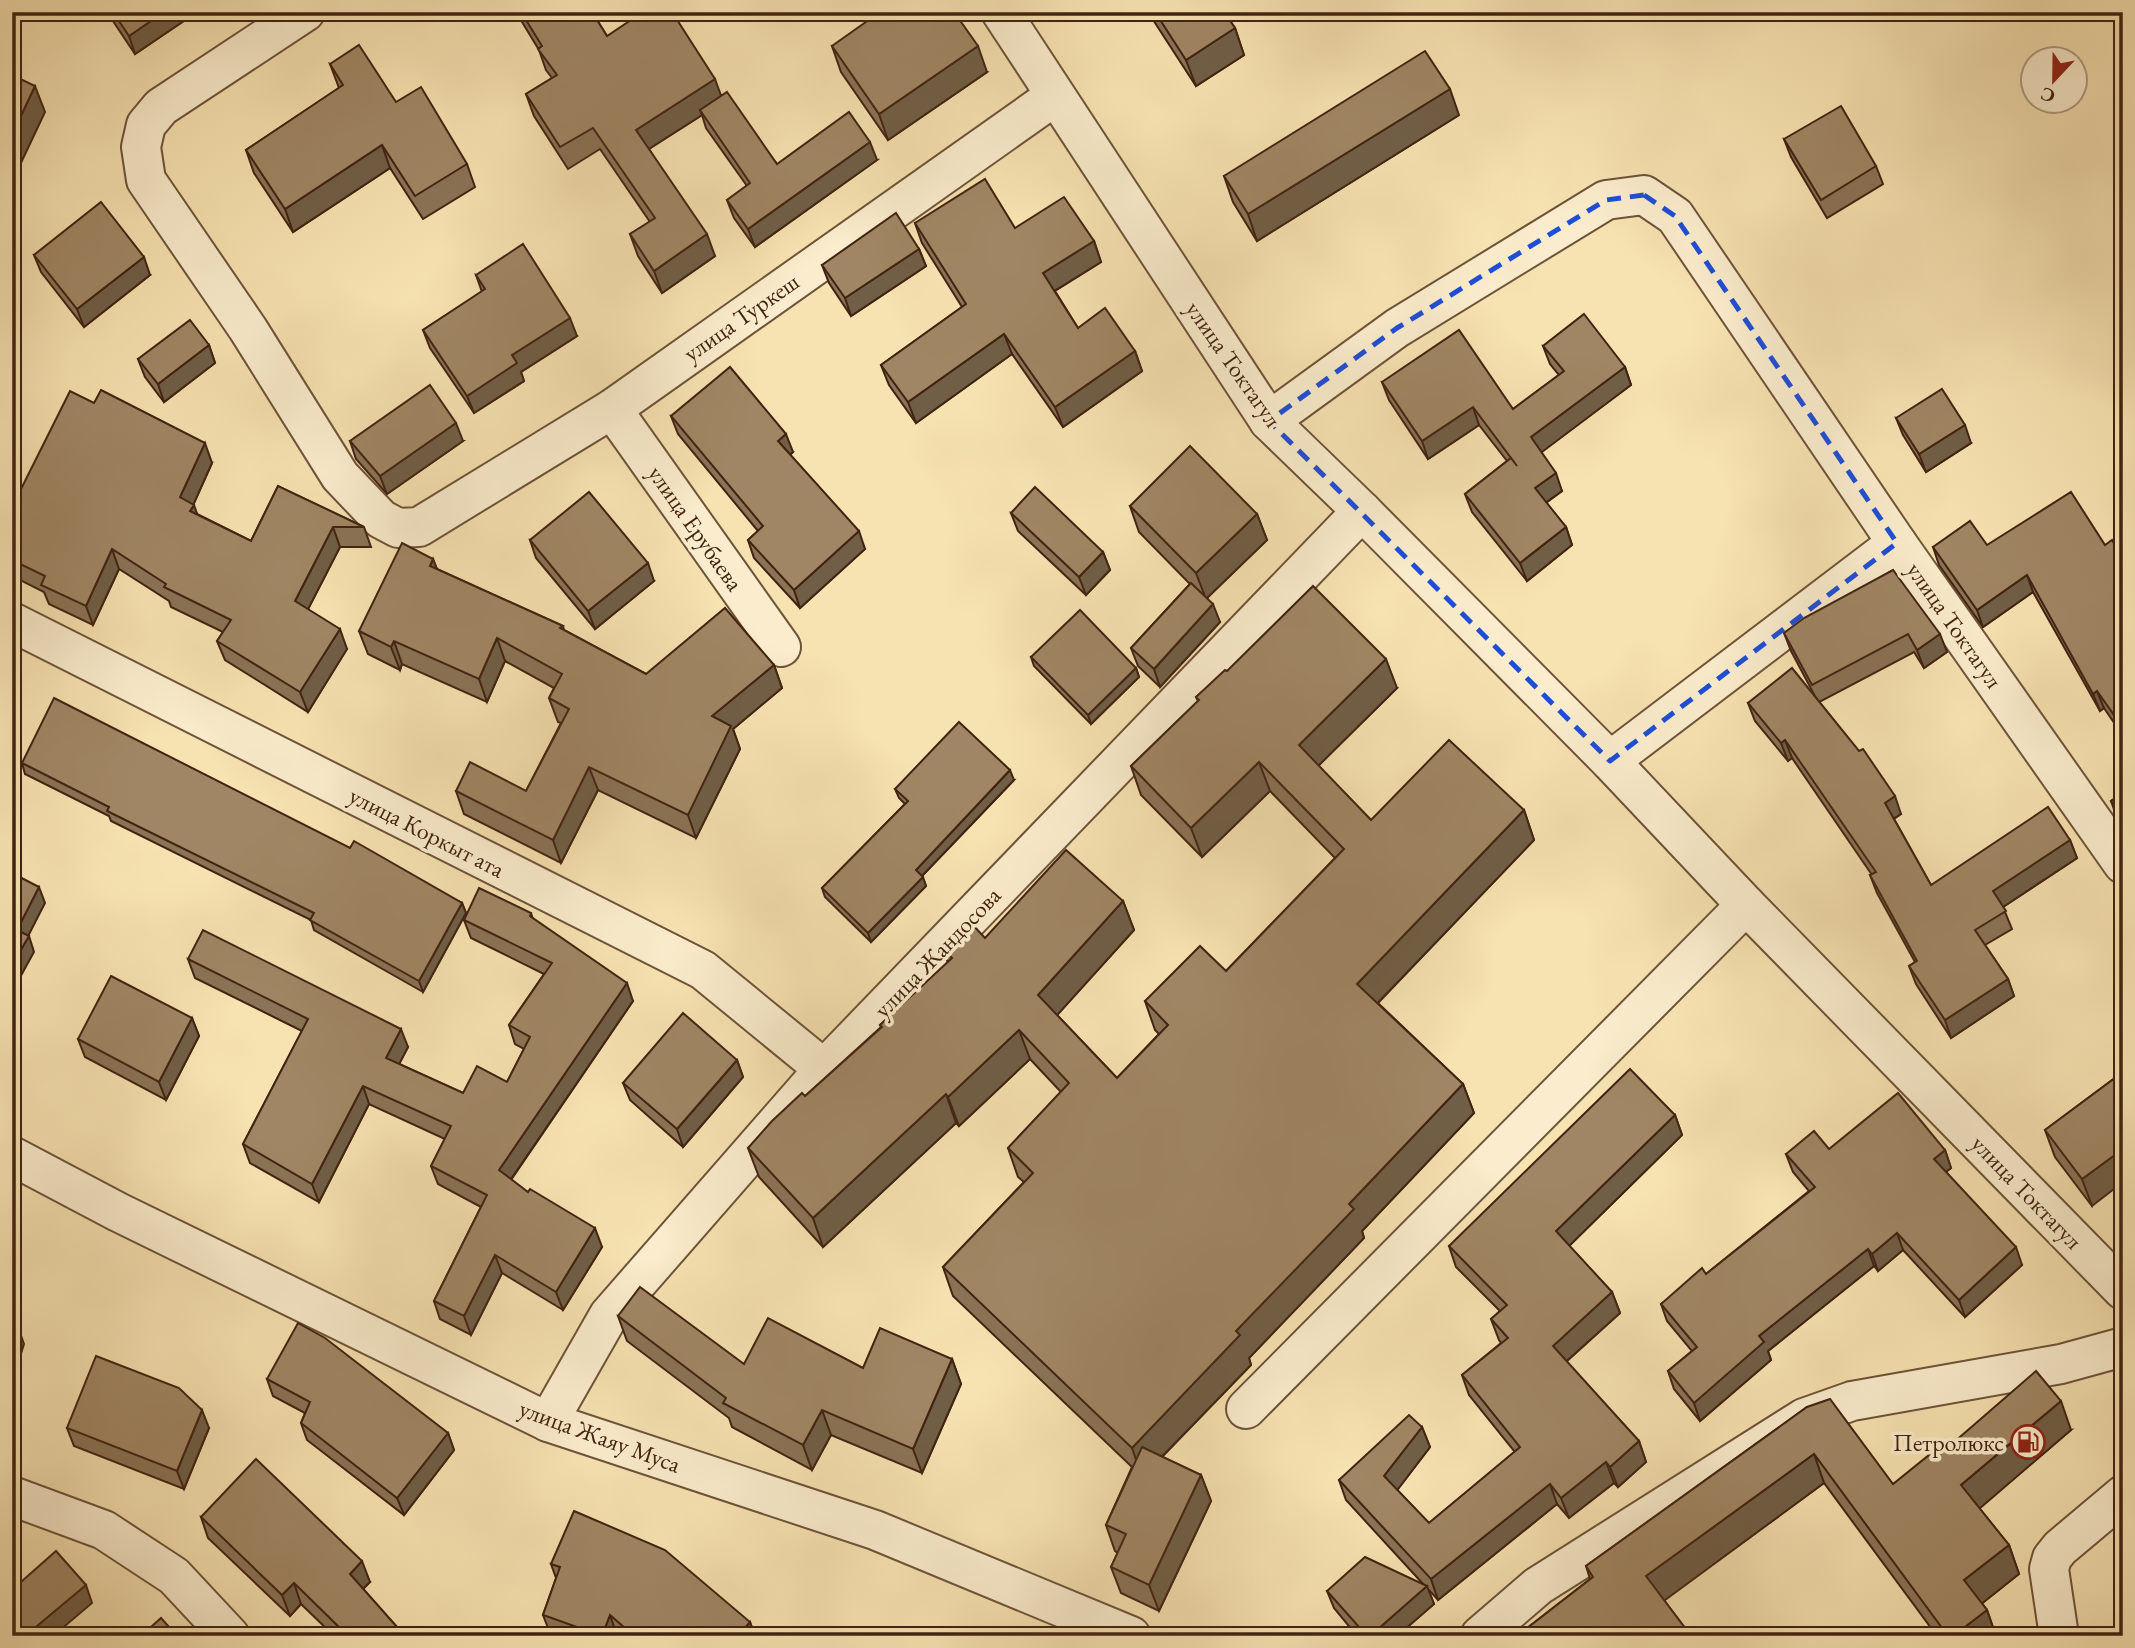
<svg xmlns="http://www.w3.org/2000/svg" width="2135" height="1648" viewBox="0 0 2135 1648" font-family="'EB Garamond',serif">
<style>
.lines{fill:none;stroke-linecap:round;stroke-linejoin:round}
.street-casing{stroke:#6e5339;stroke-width:42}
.street{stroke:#faeccc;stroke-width:38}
.wall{fill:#8a7356;stroke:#412311;stroke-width:2}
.shaded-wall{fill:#705e46;stroke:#412311;stroke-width:2}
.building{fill:#a08664;stroke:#412311;stroke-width:2}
.marked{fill:none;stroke:#1d4ed8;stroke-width:5;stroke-dasharray:14 9;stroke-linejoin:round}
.labels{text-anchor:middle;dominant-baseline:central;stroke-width:7;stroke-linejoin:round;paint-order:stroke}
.street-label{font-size:24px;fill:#412311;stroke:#faeccc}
.poi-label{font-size:24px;fill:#412311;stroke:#faeccc;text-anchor:end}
</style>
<rect width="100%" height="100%" fill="#f7e2b1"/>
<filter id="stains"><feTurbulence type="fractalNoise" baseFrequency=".00286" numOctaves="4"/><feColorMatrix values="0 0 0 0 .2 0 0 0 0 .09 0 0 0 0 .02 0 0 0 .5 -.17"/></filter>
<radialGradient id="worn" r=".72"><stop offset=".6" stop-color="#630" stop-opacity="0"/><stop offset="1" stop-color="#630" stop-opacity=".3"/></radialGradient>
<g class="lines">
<g class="street-casing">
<g id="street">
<path d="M305,12L161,107L146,125L141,147L146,180L248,329L340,476L381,519L398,528L419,527L612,409L1055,96"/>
<path d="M1001,12L1269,421L1362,511L1610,761L1746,905L2123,1290"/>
<path d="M612,409L781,647"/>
<path d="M1269,421L1397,328L1606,200L1644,195L1675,216L1897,543"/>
<path d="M12,622L703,970L824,1069"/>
<path d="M1610,761L1897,543L2123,864"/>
<path d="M12,1156L118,1212L548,1422L875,1530L1131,1636"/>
<path d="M1246,1409L1746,905"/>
<path d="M548,1422L609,1315L824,1069L1362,511"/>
<path d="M12,1496L104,1530L174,1576L230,1636"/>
<path d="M1480,1636L1538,1586L1804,1418L1852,1401L2061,1364L2123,1347"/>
<path d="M2059,1636L2049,1569L2052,1558L2060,1548L2123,1495"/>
</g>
</g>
<use href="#street" class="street"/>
</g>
<g class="wall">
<path d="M107,12H197L135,54Z"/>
<path d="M516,12H592L607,36L721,95L777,164L877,160L755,247L734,218L727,200L747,186L706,128L702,115L649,149L715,256L662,293L638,256L630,234L650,222L600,149L568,169L534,116L526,94L552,78L546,70L539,50Z"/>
<path d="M1148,12H1224L1235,28L1244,55L1196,86Z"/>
<path d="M832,46L987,72L888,140L841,72Z"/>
<path d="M330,64L396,102L467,164L475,187L423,219L390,168L293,232L254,173L246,150L339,88Z"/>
<path d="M1459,115L1257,241L1233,202L1224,176Z"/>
<path d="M1784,139L1876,166L1883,184L1827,218L1791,157Z"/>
<path d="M915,223L1015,228L1094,241L1101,262L1055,291L1078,328L1135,351L1142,371L1063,427L1012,354L916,423L889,385L881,365L962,307L922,243Z"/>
<path d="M919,249L926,266L851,316L829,283L822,265Z"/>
<path d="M34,255L150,275L84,327L41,272Z"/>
<path d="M476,275L577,336L521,372L524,381L474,413L430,348L423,330L482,292Z"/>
<path d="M209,345L215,363L164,402L145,377L138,359Z"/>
<path d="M1543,346L1625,367L1631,385L1541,452L1562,491L1546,503L1566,527L1572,545L1527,581L1472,512L1465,494L1507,461L1479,425L1428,459L1389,400L1382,382L1513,409L1559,375L1550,364Z"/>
<path d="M671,416L793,452L790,455L865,549L800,608L754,558L748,540L758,531L678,434Z"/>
<path d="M1896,418L1971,443L1926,472L1903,435Z"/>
<path d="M350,441H463L387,494L356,459Z"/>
<path d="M212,463L193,505L197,514L251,541L278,486L364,527L371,547H340L308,609L347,649L308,712L225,660L217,641L223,632L171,607L169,601L119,569L93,625L49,604L44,592L12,576V507Z"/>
<path d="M1130,506L1257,514L1267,540L1207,598L1220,622L1160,687L1138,666L1131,648L1190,584L1139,532Z"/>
<path d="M1011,513L1103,552L1110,570L1086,595L1018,531Z"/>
<path d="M530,540L654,581L595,629L536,558Z"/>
<path d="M1987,545H2105L2123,558V736L2104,708L2100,711L2033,592L1983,627L1939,565L1933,547Z"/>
<path d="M433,559L437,569L563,626L564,630L646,674L774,665L782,688L733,729L740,749L696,838L598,790L561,863L464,814L456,791H526L561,723L558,722L549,698L554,688L505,661L487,702L402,664L400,670L368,654L359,631Z"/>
<path d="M1893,570L1947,652L1924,668L1914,652L1819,702L1901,814L1894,819L1931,885L2070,840L2077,858L2003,907L2012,929L1985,945L2008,979L2014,996L1951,1038L1916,984L1909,966L1915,962L1877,893L1870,875H1872L1792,758L1788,761L1755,721L1748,703L1816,698L1791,651L1784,633Z"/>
<path d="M1031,657L1136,668L1139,677L1091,724L1034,666Z"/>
<path d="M1227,671L1397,688L1318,766L1371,820L1524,810L1534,840L1378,1003L1463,1084L1474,1113L1362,1231L1364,1238L1249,1358L1251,1365L1162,1457L1201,1475L1211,1501L1159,1611L1121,1593L1111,1567L1118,1553L1115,1551L1106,1525L1132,1467L953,1296L943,1267L1024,1182L1018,1177L1008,1148L1061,1092L1030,1059L959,1126L956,1123L823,1247L759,1177L748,1148L881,1027L880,1025L948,963L942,948L985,938L1123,901L1134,930L1057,1015L1117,1078L1159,1034L1155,1030L1145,1001L1226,971L1335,858L1270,791L1202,857L1141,795L1131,766L1198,701L1196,697Z"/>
<path d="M22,763L350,848L462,903L466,913L423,992L314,930L311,920L111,821L109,816L25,774Z"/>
<path d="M1014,780L922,876L926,886L871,942L825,897L822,888L905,804L899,798L895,789Z"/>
<path d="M2123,793V826L2117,818L2111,801Z"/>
<path d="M531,913L533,919L633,1001L511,1180L602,1247L563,1310L502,1273L471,1335L440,1319L434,1301L481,1207L438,1184L431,1166L445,1139L369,1104L319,1202L250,1163L243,1144L302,1031L195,978L188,959L408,1047L399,1064L463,1093L507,1082L524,1049L515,1044L509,1025L544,974L471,938L464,920Z"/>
<path d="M192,1018L199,1036L166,1100L85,1057L78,1039Z"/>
<path d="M737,1060L743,1077L683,1147L630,1100L623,1083Z"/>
<path d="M2123,1072L2092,1206L2055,1157L2045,1130Z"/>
<path d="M1675,1115L1682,1135L1569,1246L1612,1292L1620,1313L1566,1362L1639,1441L1646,1462L1618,1487L1614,1483L1569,1518L1557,1504L1438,1600L1428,1589L1434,1604L1397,1636H1357L1334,1608L1327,1591L1424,1585L1346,1500L1339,1480L1422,1427L1430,1447L1397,1490L1429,1523L1515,1452L1469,1395L1462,1375L1501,1343L1499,1340L1491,1319L1500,1311L1456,1267L1449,1246Z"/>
<path d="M1829,1149L1945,1150L1951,1168L1946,1172L2022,1265L1965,1317L1903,1250L1878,1271L1874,1266L1768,1351L1771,1360L1700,1421L1674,1389L1668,1371L1692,1351L1667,1321L1661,1304L1706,1274L1809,1191L1793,1172L1786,1154Z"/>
<path d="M618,1316L744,1364L863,1368L952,1359L961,1384L922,1473L831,1435L812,1470L732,1427L729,1418L627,1341Z"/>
<path d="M267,1379L448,1433L454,1450L404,1515L307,1440L301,1423L305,1413L273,1396Z"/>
<path d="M1807,1407L1893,1484L1938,1456L2071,1430L1979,1508L2009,1545L2019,1574L1982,1603L1987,1610L1996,1636H1937L1824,1483L1664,1600L1691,1636H1517L1590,1579L1586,1566Z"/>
<path d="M67,1428H209L184,1489L74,1446Z"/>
<path d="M201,1517L370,1582L363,1589L405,1636H334L301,1604L290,1616L208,1538Z"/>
<path d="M551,1564L750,1622L755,1636H619L616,1633L615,1636H558L550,1633L543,1615L556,1578Z"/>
</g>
<g class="shaded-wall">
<path d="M164,12H197L135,54L129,36Z"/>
<path d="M1235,28L1244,55L1196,86L1186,60Z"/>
<path d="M978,46L987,72L888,140L879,114Z"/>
<path d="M715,79L723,101L700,110L702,115L644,152L636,130Z"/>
<path d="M35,86L45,112L12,182V135Z"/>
<path d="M1450,89L1459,115L1257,241L1248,214Z"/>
<path d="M870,142L877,160L755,247L748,229Z"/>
<path d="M382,145L390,168L293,232L285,209Z"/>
<path d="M707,234L715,256L662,293L654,271Z"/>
<path d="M1094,241L1101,262L1051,293L1043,273Z"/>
<path d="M919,249L926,266L851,316L845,298Z"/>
<path d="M144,257L150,275L84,327L77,309Z"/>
<path d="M570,318L577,336L521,372L524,381L474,413L467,396L512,355Z"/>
<path d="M1004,334L1012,354L916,423L908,402Z"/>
<path d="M209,345L215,363L164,402L158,384Z"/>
<path d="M13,349L17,358L12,368V352Z"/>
<path d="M1135,351L1142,371L1063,427L1055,407Z"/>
<path d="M1625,367L1631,385L1538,455L1531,437Z"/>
<path d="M1473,407L1479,425L1428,459L1422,441Z"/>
<path d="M456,423L463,441L387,494L380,476Z"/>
<path d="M1965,425L1971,443L1926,472L1919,454Z"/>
<path d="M786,434L793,452L784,459L778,441Z"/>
<path d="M205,443L212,463L191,510L194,505L201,525L180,497Z"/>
<path d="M1556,473L1562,491L1541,506L1535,488Z"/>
<path d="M1257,514L1267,540L1206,599L1196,573Z"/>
<path d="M333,527L340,547L302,621L295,601Z"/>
<path d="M1566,527L1572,545L1527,581L1520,563Z"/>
<path d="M859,531L865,549L800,608L794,590Z"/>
<path d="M112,549L119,569L93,625L86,606Z"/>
<path d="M1103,552L1110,570L1086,595L1079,577Z"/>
<path d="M433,559L442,582L430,566Z"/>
<path d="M648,563L654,581L595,629L588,611Z"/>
<path d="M2027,575L2033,592L1983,627L1977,610Z"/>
<path d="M1213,604L1220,622L1160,687L1154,669Z"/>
<path d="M340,629L347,649L308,712L300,692Z"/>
<path d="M1940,634L1947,652L1924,668L1917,650Z"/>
<path d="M497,638L505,661L487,702L479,679Z"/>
<path d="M394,641L402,664L400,670L391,647Z"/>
<path d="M1386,659L1397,688L1309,775L1299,745Z"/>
<path d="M774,665L782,688L733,729L740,749L696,838L688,815L712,716Z"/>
<path d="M1136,668L1139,677L1091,724L1088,715Z"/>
<path d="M2097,691L2104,708L2100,711L2093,694Z"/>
<path d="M1785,740L1792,758L1788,761L1781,743Z"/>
<path d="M1259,762L1270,791L1202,857L1191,828Z"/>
<path d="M589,767L598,790L561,863L553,840Z"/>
<path d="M1010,770L1014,780L919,879L916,870Z"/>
<path d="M1895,796L1901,814L1891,820L1885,803Z"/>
<path d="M1524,810L1534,840L1368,1013L1357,984Z"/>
<path d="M2070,840L2077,858L2000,909L1993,891Z"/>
<path d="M923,877L926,886L871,942L868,933Z"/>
<path d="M39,887L45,903L23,946L17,930Z"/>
<path d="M1123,901L1134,930L1049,1024L1038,995Z"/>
<path d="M462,903L466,913L423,992L419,981Z"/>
<path d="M29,936L34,952L12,992V965Z"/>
<path d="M2008,979L2014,996L1951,1038L1945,1020Z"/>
<path d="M627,983L633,1001L505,1188L499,1170Z"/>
<path d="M192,1018L199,1036L166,1100L159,1082Z"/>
<path d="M401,1029L408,1047L393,1076L386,1058Z"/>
<path d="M1019,1030L1030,1059L959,1126L948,1097Z"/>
<path d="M737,1060L743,1077L683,1147L677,1129Z"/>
<path d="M1463,1084L1474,1113L1362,1231L1364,1238L1249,1358L1251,1365L1142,1477L1132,1448L1349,1204Z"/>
<path d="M363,1086L369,1104L319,1202L312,1184Z"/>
<path d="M946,1094L956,1123L823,1247L813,1218Z"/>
<path d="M1675,1115L1682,1135L1563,1252L1556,1231Z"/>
<path d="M2123,1149V1182L2092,1206L2082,1179Z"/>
<path d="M1945,1150L1951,1168L1940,1176L1934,1159Z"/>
<path d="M595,1228L602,1247L563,1310L556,1292Z"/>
<path d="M1897,1233L1903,1250L1878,1271L1872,1254Z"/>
<path d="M2016,1247L2022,1265L1965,1317L1959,1300Z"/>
<path d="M1868,1249L1874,1266L1768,1351L1771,1360L1700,1421L1694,1403L1759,1336Z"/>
<path d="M495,1255L502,1273L471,1335L464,1316Z"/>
<path d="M1612,1292L1620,1313L1560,1367L1553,1346Z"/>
<path d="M18,1327L24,1344L12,1382V1344Z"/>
<path d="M952,1359L961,1384L922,1473L913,1449Z"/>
<path d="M2061,1401L2071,1430L1972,1515L1961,1485Z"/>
<path d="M202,1410L209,1428L184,1489L177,1471Z"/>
<path d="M822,1410L831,1435L812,1470L803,1445Z"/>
<path d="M1422,1427L1430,1447L1392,1497L1384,1476Z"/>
<path d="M448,1433L454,1450L404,1515L397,1498Z"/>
<path d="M1639,1441L1646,1462L1618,1487L1610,1467Z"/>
<path d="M1814,1454L1824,1483L1657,1606L1646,1576Z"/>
<path d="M1606,1462L1614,1483L1569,1518L1561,1498Z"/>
<path d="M1201,1475L1211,1501L1159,1611L1149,1585Z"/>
<path d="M1550,1484L1557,1504L1438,1600L1431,1579Z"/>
<path d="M2009,1545L2019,1574L1975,1609L1964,1580Z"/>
<path d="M362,1561L370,1582L357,1595L350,1574Z"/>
<path d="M294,1583L301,1604L290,1616L282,1595Z"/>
<path d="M86,1585L92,1603L53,1636H25Z"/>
<path d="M1427,1586L1434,1604L1397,1636H1370Z"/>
<path d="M1987,1610L1996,1636H1953Z"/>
<path d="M610,1615L616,1633L615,1636H602Z"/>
<path d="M750,1622L755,1636H738Z"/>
<path d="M1632,1628L1635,1636H1622Z"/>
</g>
<g class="building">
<path d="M113,12H164L129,36Z"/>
<path d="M521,12H592L607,36L643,12H672L715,79L636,130L707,234L654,271L630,234L655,218L593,128L560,147L526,94L557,75L538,49L542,46Z"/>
<path d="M880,12H954L978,46L879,114L832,46Z"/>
<path d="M1155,12H1224L1235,28L1186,60Z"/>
<path d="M359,45L396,102L421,87L467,164L415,196L382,145L285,209L246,150L343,85L330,64Z"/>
<path d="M1425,51L1450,89L1248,214L1224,176Z"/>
<path d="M12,75L35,86L12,135Z"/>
<path d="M727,92L777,164L849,112L870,142L748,229L727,200L750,183L700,110Z"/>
<path d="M1841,106L1876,166L1821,200L1784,139Z"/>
<path d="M985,179L1015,228L1064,197L1094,241L1043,273L1078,328L1105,308L1135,351L1055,407L1004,334L908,402L881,365L966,304L915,223Z"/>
<path d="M101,202L144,257L77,309L34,255Z"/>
<path d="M896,213L919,249L845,298L822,265Z"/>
<path d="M523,244L570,318L512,355L517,363L467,396L423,330L485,289L476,275Z"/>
<path d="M1584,314L1625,367L1531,437L1556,473L1535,488L1566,527L1520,563L1465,494L1511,458L1517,466L1473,407L1422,441L1382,382L1459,330L1513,409L1564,371L1543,346Z"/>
<path d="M190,320L209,345L158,384L138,359Z"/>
<path d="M730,367L786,434L778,441L859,531L794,590L748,540L763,526L671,416Z"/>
<path d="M430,385L456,423L380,476L350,441Z"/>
<path d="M1942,389L1965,425L1919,454L1896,418Z"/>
<path d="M101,390L205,443L180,497L194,505L190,511L251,541L278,486L364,527H333L295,601L340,629L300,692L217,641L231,620L164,587L166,584L112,549L86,606L41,585L45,576L12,560V507L70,391L94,403Z"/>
<path d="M1190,446L1257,514L1196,573L1130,506Z"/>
<path d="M1035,487L1103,552L1079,577L1011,513Z"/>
<path d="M589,492L648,563L588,611L530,540Z"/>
<path d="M2071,492L2105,545L2112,540L2123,558V728L2097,691L2093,694L2027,575L1977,610L1933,547L1970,521L1987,545Z"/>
<path d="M402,543L433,559L430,566L563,626L560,628L646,674L725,608L774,665L712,716L731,726L688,815L589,767L553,840L456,791L470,762L526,791L569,709L549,698L562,674L497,638L479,679L394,641L391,647L359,631Z"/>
<path d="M1893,570L1940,634L1917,650L1908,634L1812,685L1784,633L1804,618Z"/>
<path d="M1191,583L1213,604L1154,669L1131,648Z"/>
<path d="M1313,586L1386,659L1299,745L1371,820L1449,740L1524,810L1357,984L1463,1084L1349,1204L1354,1209L1236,1331L1240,1335L1132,1448L943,1267L1033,1173L1008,1148L1069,1083L1019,1030L948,1097L946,1094L813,1218L748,1148L772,1121L802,1093L805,1096L882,1027L880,1025L952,958L942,948L970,922L985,938L1066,850L1123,901L1038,995L1117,1078L1168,1025L1145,1001L1200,946L1226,971L1344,849L1259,762L1191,828L1131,766L1199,700L1196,697L1225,670L1227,671Z"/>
<path d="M1080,610L1136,668L1088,715L1031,657Z"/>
<path d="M1792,668L1859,751L1863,749L1895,796L1885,803L1931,885L2048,807L2070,840L1993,891L2006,911L1975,930L2008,979L1945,1020L1909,966L1917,961L1870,875L1876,872L1785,740L1781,743L1748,703Z"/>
<path d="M54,698L350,848L354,841L462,903L419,981L310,920L314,913L107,811L109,807L22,763Z"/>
<path d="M959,722L1010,770L916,870L923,877L868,933L822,888L908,801L895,789Z"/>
<path d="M2123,793V817L2111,801Z"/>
<path d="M12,873L39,887L17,930L29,936L12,965Z"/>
<path d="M479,888L531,913L530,916L627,983L499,1170L528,1192L530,1189L595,1228L556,1292L495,1255L464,1316L434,1301L487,1195L431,1166L451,1126L363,1086L312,1184L243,1144L308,1019L188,959L203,930L401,1029L386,1058L463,1093L477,1066L507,1082L530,1037L509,1025L552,963L464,920Z"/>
<path d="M111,976L192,1018L159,1082L78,1039Z"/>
<path d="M683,1013L737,1060L677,1129L623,1083Z"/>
<path d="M1630,1069L1675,1115L1556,1231L1612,1292L1553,1346L1639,1441L1610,1467L1606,1462L1561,1498L1550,1484L1431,1579L1339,1480L1409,1415L1422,1427L1384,1476L1429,1523L1520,1447L1462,1375L1508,1338L1491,1319L1507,1305L1449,1246Z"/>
<path d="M2123,1072V1149L2082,1179L2045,1130Z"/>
<path d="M1898,1093L1945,1150L1934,1159L2016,1247L1959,1300L1897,1233L1872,1254L1868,1249L1759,1336L1764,1342L1694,1403L1668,1371L1697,1347L1661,1304L1702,1268L1706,1274L1815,1187L1786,1154L1814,1131L1829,1149Z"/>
<path d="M640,1287L744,1364L768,1318L863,1368L880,1328L952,1359L913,1449L822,1410L803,1445L723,1403L726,1398L618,1316Z"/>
<path d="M298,1323L325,1338L448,1433L397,1498L301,1423L310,1402L267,1379Z"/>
<path d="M12,1325L18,1327L12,1344Z"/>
<path d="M96,1356L179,1388L202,1410L177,1471L67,1428Z"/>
<path d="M2036,1371L2061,1401L1961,1485L2009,1545L1964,1580L1987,1610L1953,1636H1948L1814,1454L1646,1576L1691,1636H1638L1632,1628L1622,1636H1517L1593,1577L1586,1566L1807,1407L1830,1399L1893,1484L1934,1451L1938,1456Z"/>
<path d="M1142,1447L1201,1475L1149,1585L1111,1567L1126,1534L1106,1525Z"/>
<path d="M256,1459L362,1561L350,1574L405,1636H339L344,1632L294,1583L282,1595L201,1517Z"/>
<path d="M574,1511L665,1550L750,1622L738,1636H634L610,1615L602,1636L543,1615L560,1567L551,1564Z"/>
<path d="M56,1551L86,1585L25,1636H12V1590Z"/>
<path d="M1365,1557L1427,1586L1370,1636H1367L1327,1591Z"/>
<path d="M161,1618L177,1636H141Z"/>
</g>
<path class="marked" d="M1644,195L1675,216L1897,543L1610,761L1269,421L1397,328L1606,200Z"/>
<defs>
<g id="fuel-ring" transform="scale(1.75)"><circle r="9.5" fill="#faeccc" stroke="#8f2418" stroke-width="1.5"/><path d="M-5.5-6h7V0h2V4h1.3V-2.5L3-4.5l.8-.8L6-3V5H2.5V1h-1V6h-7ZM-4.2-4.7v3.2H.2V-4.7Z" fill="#8f2418"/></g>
</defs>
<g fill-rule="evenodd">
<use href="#fuel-ring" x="2028" y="1442"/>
</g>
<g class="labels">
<g class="street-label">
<text transform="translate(741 317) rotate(-35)">улица Туркеш</text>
<text transform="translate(1234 364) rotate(55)">улица Токтагул</text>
<text transform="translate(696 528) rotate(55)">улица Ерубаева</text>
<text transform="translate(1955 625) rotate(55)">улица Токтагул</text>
<text transform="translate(427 832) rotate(27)">улица Коркыт ата</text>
<text transform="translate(937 952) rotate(-46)">улица Жандосова</text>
<text transform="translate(2027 1192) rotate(46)">улица Токтагул</text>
<text transform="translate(600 1436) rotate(20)">улица Жаяу Муса</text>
</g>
<g class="poi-label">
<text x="2004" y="1442">Петролюкс</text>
</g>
</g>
<rect width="2135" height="1648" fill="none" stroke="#f7e2b1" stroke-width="42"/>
<rect x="14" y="14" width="2107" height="1620" fill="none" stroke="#412311" stroke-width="3.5"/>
<rect x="21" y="21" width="2093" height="1606" fill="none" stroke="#412311" stroke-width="2"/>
<g transform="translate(2054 80) rotate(202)"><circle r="33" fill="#faeccc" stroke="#b09c81" stroke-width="2"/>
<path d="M0-5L12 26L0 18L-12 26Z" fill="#8f2418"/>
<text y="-10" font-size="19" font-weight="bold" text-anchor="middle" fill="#412311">С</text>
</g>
<rect width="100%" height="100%" filter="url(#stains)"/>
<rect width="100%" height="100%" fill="url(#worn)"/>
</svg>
